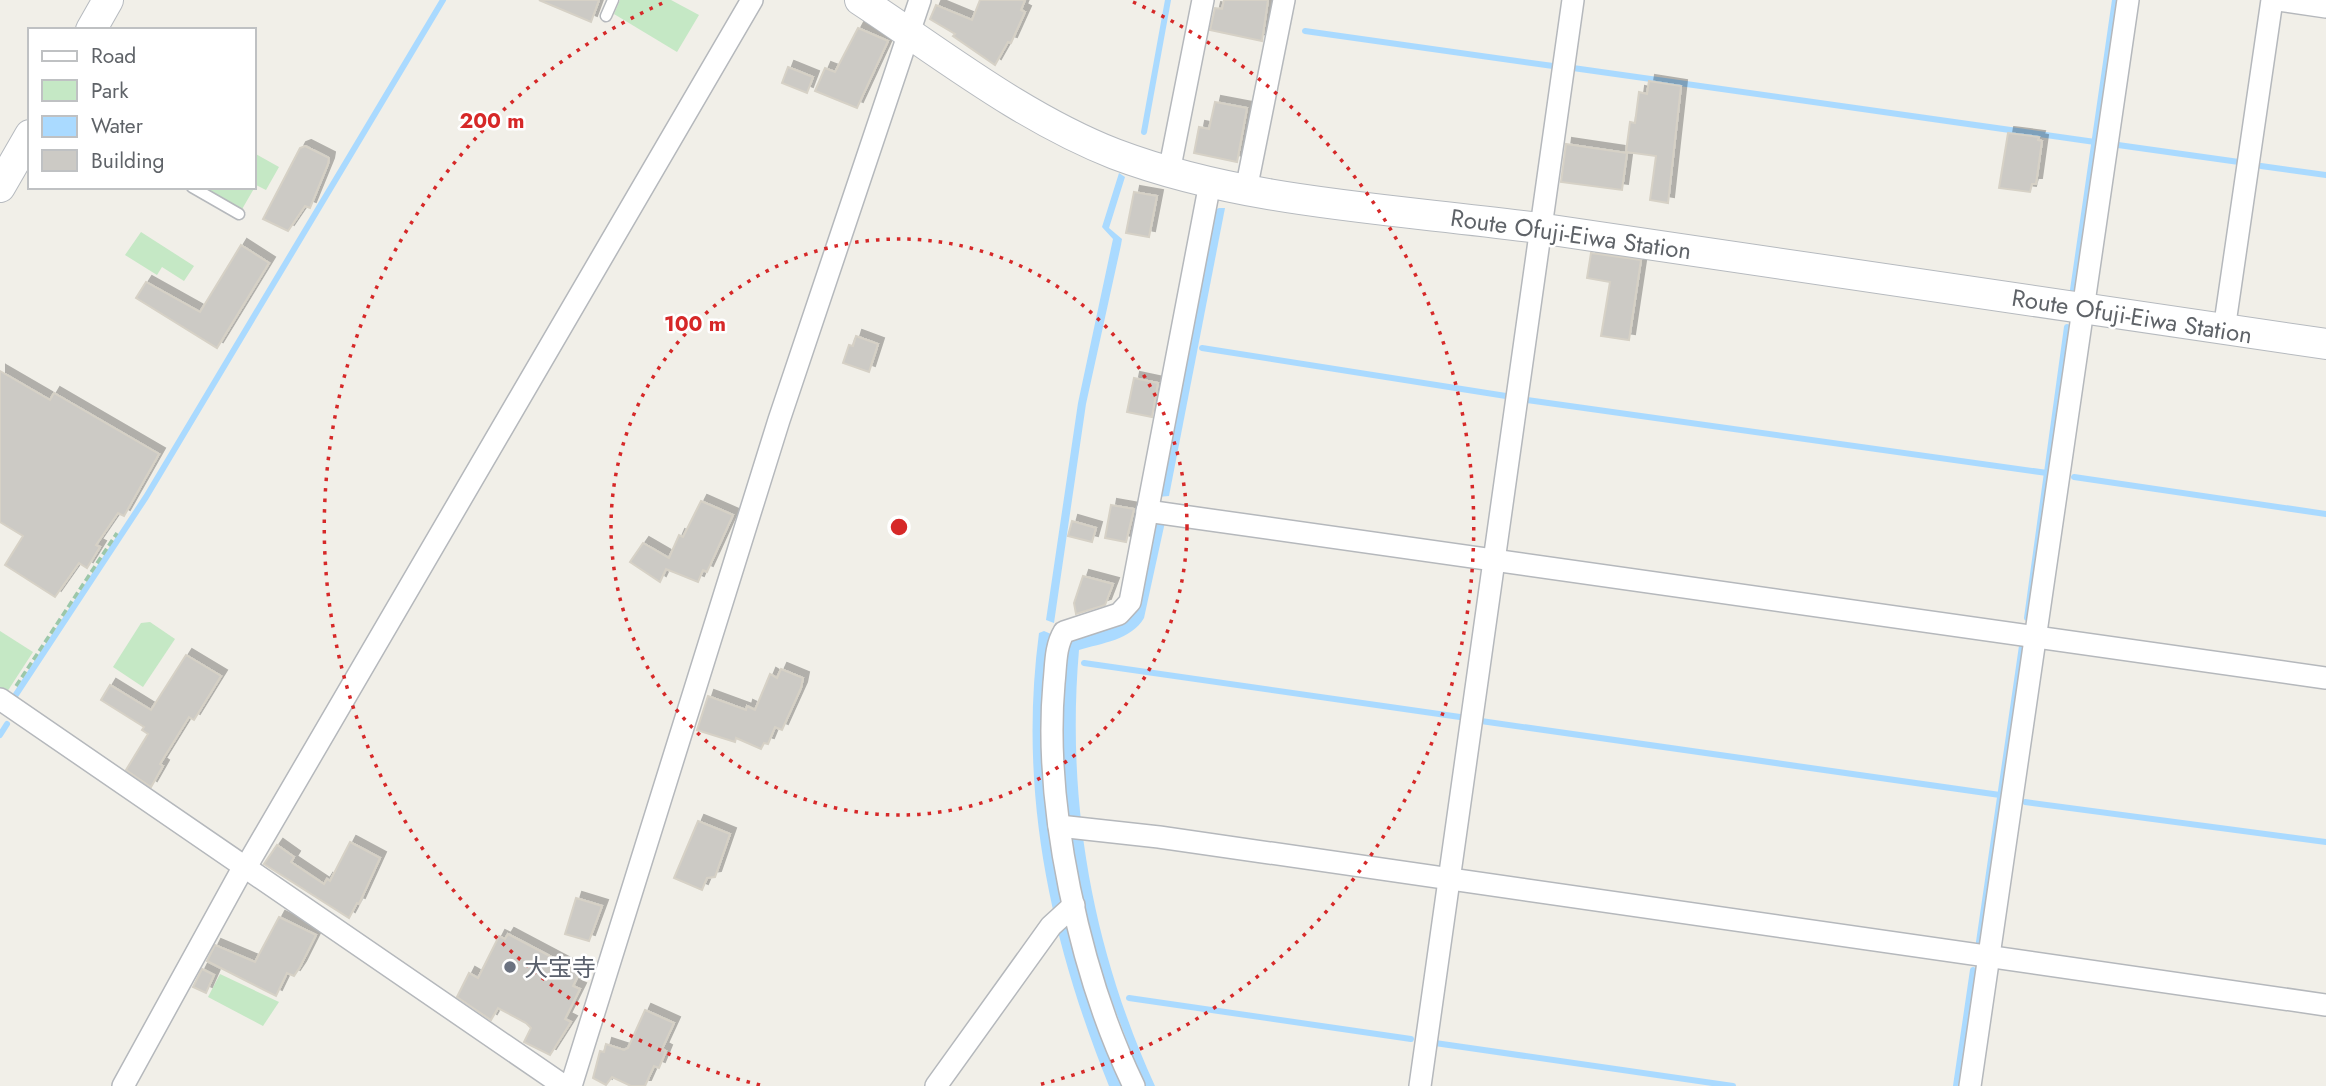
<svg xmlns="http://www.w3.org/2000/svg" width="2326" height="1086" viewBox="0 0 2326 1086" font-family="Jost,'Noto Sans JP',sans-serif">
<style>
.green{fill:#c5e8c5}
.water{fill:#aadaff}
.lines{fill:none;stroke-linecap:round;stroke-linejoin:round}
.stream{stroke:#aadaff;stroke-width:6}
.building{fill:#cccac5;stroke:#d6d1c6;stroke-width:2;filter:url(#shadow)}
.lane-casing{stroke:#b5b8bc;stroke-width:13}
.street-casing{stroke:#b5b8bc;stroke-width:24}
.secondary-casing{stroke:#b6babf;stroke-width:32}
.path{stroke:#9cc7a9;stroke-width:3.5;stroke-dasharray:7 3.5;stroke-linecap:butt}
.lane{stroke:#fff;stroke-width:10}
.street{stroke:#fff;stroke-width:21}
.secondary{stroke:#fff;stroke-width:30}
.ring{fill:none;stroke:#d62828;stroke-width:3.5;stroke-dasharray:3.5 7}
.worship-dot{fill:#6b7280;stroke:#fff;stroke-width:2.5}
.labels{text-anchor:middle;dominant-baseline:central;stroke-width:5;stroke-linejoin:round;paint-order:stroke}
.street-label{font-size:24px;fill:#5f6368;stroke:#fff}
.worship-label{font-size:24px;fill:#5b616d;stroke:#fff;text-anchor:start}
.centre{fill:#d62828;stroke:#fff;stroke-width:3.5}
.ring-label{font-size:21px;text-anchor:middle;font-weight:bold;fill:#d62828;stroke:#fff;stroke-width:5;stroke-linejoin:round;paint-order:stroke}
</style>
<defs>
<filter id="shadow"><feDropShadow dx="6" dy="-6" stdDeviation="0" flood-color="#0004"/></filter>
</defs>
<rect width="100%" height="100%" fill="#f1efe8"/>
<g class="green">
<path d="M620,0H671L699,15L677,52L614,14Z"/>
<path d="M254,153L279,167L266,190L256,185L241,211L205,190L206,187H254Z"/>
<path d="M141,232L194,266L184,281L162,267L157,275L125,255Z"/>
<path d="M150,622L175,639L143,687L113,667L141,623Z"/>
<path d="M0,631L33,652L7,692L0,687Z"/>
<path d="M220,974L279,1002L263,1026L208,997Z"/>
</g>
<g class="water">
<path d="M1119,173L1125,177L1109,228L1122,239L1121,245L1086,404L1054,623L1046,620L1078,403L1113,239L1102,227Z"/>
<path d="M1219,208H1225L1169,496L1157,497L1213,211Z"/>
<path d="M1153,522H1165L1144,618C1131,640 1102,643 1079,650C1066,801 1092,948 1155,1086H1145C1104,988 1067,878 1063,771C1061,727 1064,685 1068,642L1121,624Z"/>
<path d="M1044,631L1051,634L1044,710L1045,772L1124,1086H1109C1050,940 1018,791 1039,633Z"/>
</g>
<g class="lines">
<g class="stream">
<path d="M1305,31L1553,66"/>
<path d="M1573,68L2095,142"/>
<path d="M1144,132L1168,0"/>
<path d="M2118,145L2239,162"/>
<path d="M2261,166L2326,175"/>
<path d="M2073,290L2115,0"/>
<path d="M1202,348L1506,396"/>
<path d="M1527,400L2047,473"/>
<path d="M2074,477L2326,514"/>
<path d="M2027,618L2067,327"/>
<path d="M1084,663L1460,717"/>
<path d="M15,696L146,497L443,0"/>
<path d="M1481,721L2000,795"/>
<path d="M0,735L7,724"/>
<path d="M2025,802L2326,842"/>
<path d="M1979,942L2022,646"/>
<path d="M1129,998L1411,1039"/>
<path d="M1435,1043L1733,1086"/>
<path d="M1956,1086L1973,970"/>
</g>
</g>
<g class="building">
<path d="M539,0H599L591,22Z"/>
<path d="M980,0H1025L1021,10L1025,12L1011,43L1008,42L995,65L953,36L955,34L930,19L936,5L972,20Z"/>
<path d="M1224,0H1268L1262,41L1210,30L1215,8L1222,9Z"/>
<path d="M858,28L888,41L857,108L815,91L825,68L835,72Z"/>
<path d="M788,67L813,77L807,93L782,83Z"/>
<path d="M1649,81L1681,86L1668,203L1650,200L1656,156L1626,152L1630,122L1635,123L1639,92L1647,94Z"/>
<path d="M1215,102L1247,108L1237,162L1194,153L1199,127L1209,129Z"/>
<path d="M2008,133L2039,137L2038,140L2042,141L2036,184H2032L2030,192L1999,188Z"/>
<path d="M1566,144L1627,153L1622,190L1561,182Z"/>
<path d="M305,146L329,158L328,164L310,208L305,206L288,231L263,219L300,148Z"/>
<path d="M1134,192L1157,196L1149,237L1126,233Z"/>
<path d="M241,245L269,263L217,348L136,298L146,282L200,312Z"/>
<path d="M1591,253L1641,260L1629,340L1601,336L1610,282L1587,278Z"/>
<path d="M856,336L878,344L869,372L843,363L849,345L853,346Z"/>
<path d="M0,371L50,400L54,393L159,454L124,516L118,513L96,545L100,547L87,568L79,563L55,597L5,565L23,536L0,522Z"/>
<path d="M1134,378L1158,383L1152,417L1127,412Z"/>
<path d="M701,501L733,515L707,572L703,570L698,582L666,569L660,582L630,562L643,543L669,558L679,535L683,537Z"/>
<path d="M1111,505L1134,509L1126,542L1105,538Z"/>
<path d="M1072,521L1096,528L1092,542L1068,536Z"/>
<path d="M1083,576L1113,584L1105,605L1076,614L1074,603Z"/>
<path d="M186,655L221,676L194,720L189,717L160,764L163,766L151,787L126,770L148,734L142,730L144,727L101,700L110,685L151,710Z"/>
<path d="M781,669L803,678L801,688L782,730L775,727L768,744L764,743L761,749L736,738L735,742L697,730L708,696L746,710L747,706L755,710L770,674L777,678Z"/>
<path d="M698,821L730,834L715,877L707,878L702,890L674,878Z"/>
<path d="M350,842L380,858L359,904L357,903L349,918L264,864L277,845L294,857L291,862L324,884L327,879L330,881Z"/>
<path d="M576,898L602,906L589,941L565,934Z"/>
<path d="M279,917L316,935L300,967L294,976L287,973L276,996L207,961L215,945L255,962Z"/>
<path d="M508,934L580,972L573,986L580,989L565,1019L571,1022L550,1055L524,1042L531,1028L526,1023L498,1008L491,1020L457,997L469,973L478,978L499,936L505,939Z"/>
<path d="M202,969L214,975L206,993L193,987Z"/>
<path d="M645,1010L674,1023L662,1049L666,1051L659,1068L654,1066L645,1086H631L612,1077L606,1085L593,1078L600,1051L604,1052L606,1044L624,1050L628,1048Z"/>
</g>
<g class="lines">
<g class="lane-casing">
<g id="lane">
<path d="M606,16L613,0"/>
<path d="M192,187L239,214"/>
</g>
</g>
<g class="street-casing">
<g id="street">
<path d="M2278,0L2326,7"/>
<path d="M1169,172L1203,0"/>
<path d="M1246,190L1284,0"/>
<path d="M2224,330L2272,0"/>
<path d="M1147,511L2326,678"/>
<path d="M0,699L564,1086"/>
<path d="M1059,826L1159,837L2326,1005"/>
<path d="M246,867L752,0"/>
<path d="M123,1086L244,866"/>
<path d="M571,1086L779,420L920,0"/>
<path d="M936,1086L1051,926L1074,905"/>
<path d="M1134,1086C1080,975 1043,806 1054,683C1056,665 1055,647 1064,632L1119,614L1130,602L1210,183"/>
<path d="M1420,1086L1573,0"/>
<path d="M1970,1086L2128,0"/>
</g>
</g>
<g class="secondary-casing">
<g id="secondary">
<path d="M860,0C942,54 1023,118 1115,154C1250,205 1403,209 1545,229C1805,265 2065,308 2326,344"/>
<path d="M91,30L108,0"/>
<path d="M0,187L30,135"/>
</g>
</g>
<path class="path" d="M16,686L117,533"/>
<use href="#lane" class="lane"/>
<use href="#street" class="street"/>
<use href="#secondary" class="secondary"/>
</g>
<g class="ring">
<circle cx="899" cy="527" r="288"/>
<path d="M760 1085A575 575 0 0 1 665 2M1133 2A575 575 0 0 1 1038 1085"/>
</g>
<circle class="worship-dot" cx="510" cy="967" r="7"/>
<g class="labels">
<g class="street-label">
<text transform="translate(1571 234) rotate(8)">Route Ofuji-Eiwa Station</text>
<text transform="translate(2132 316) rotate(9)">Route Ofuji-Eiwa Station</text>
</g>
<g class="worship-label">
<text x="524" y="967">大宝寺</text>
</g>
</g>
<circle cx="899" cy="527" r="10" class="centre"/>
<g class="ring-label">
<text x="492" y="128">200 m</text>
<text x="695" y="331">100 m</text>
</g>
<rect x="28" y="28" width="228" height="161" fill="#ffffff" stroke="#bfc1c3" stroke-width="2"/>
<rect x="42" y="51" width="35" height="10" fill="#ffffff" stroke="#bfc1c3" stroke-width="2"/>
<text x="91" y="63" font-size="21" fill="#5f6368">Road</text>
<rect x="42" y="80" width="35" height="21" fill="#c5e8c5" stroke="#bfc1c3" stroke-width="2"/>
<text x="91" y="98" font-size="21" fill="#5f6368">Park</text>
<rect x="42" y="116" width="35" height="21" fill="#aadaff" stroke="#bfc1c3" stroke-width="2"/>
<text x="91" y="133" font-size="21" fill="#5f6368">Water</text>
<rect x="42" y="150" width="35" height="21" fill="#cccac5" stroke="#bfc1c3" stroke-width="2"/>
<text x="91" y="168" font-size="21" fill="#5f6368">Building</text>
</svg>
